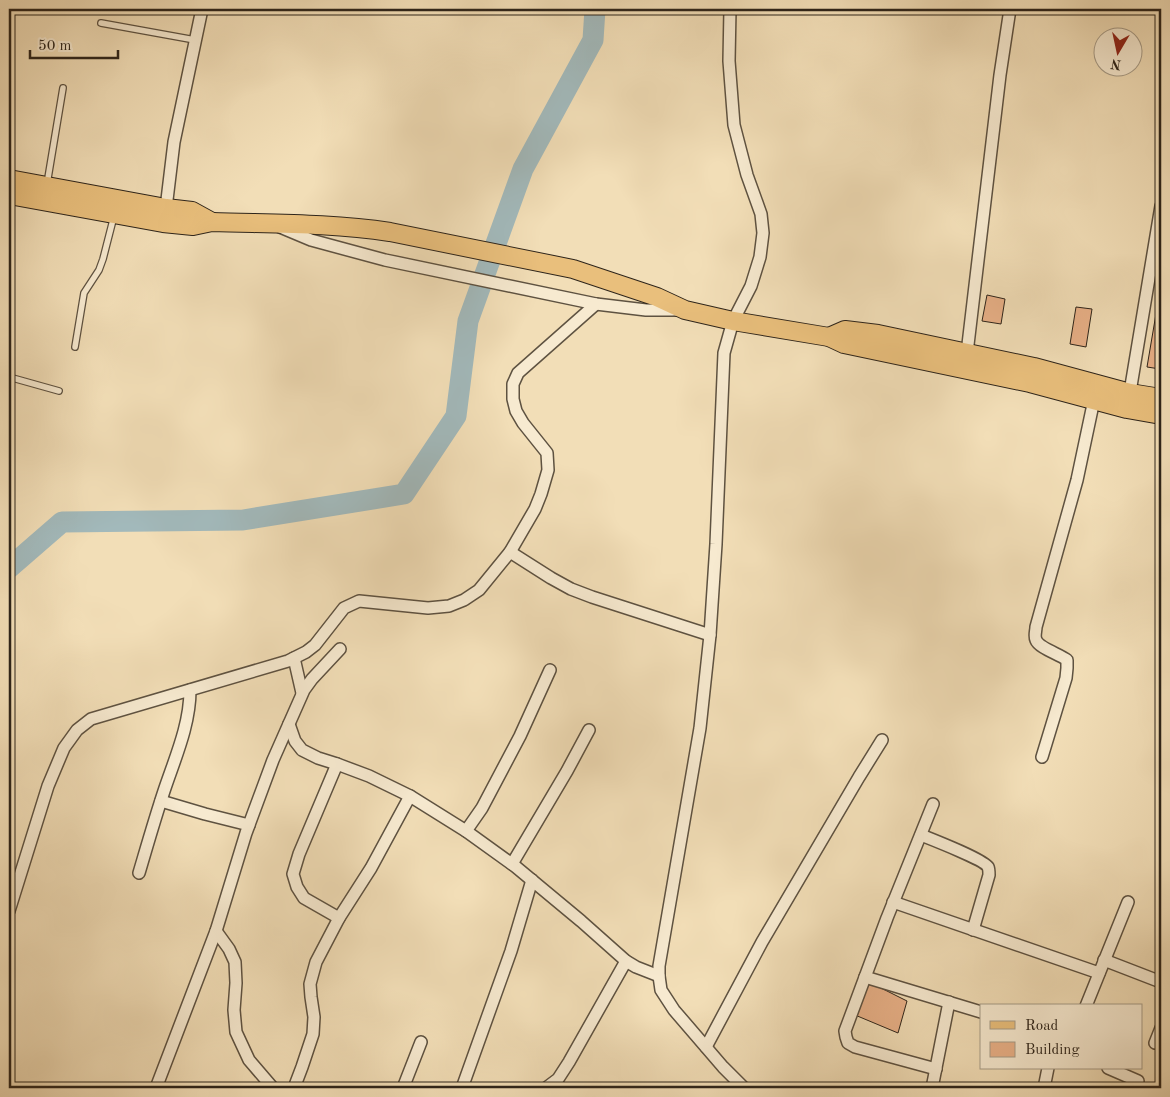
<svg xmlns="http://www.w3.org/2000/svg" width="1170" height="1097" viewBox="0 0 1170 1097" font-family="'Old Standard TT',serif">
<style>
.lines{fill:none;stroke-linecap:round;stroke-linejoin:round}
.river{stroke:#a2b9bb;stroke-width:21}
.building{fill:#e9b188;stroke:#2d241a}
.lane-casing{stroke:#5e5241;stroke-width:8}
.street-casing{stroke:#5e5241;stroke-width:14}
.primary-casing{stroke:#2d241a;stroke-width:20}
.lane{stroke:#f7ead0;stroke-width:5.5}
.street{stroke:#f7ead0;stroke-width:11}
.primary{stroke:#e9bf7c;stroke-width:18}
</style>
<rect width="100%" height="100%" fill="#f2deb7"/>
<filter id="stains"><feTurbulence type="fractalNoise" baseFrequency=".004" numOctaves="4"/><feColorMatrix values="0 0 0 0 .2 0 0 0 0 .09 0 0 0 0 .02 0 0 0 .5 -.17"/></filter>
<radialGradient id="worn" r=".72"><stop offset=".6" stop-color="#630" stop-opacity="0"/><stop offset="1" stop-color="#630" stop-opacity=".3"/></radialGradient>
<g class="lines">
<path class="river" d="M9,568L62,522L243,520L404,494L456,416L468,321L523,169L593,40L595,9"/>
</g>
<g class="building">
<path d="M987,295L1005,299L1001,324L982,321Z"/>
<path d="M1158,302L1161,303V362L1160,369L1147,367Z"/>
<path d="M1076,307L1092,309L1086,347L1070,344Z"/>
<path d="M869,982L907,1001L898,1033L855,1015Z"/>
</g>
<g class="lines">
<g class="lane-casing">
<g id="lane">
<path d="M101,23L195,40"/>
<path d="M47,184L63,88"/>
<path d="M75,347L84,293L99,270L103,259L114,216"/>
<path d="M9,377L59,391"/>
</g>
</g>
<g class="street-casing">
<g id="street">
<path d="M730,9L729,61L734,125L747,175L761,214L763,233L760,257L751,286L733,321L724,353L716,544L710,635L700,728L659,966V976L661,990L674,1010L723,1067L744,1088"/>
<path d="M166,208L174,142L202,9"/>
<path d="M280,227L311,240L385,260L596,304L646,310H679"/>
<path d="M967,353L1000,75L1010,9"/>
<path d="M1129,398L1161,206"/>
<path d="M510,552L551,578L571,589L592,597L710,635"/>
<path d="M294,658L302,693"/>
<path d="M289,724L295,741L302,750L318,758L337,764L369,776L410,796L466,831L516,867L581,921L626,961L636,967L659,976"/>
<path d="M1042,757L1066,678L1067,668V660C1059,654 1039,648 1036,640C1034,636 1036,631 1036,627L1077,480L1095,395"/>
<path d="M337,764L299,854L293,874L297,887L304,898L339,918"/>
<path d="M161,801L205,814L249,825"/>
<path d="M933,804L887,918L845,1031L846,1037L848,1043L855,1047L936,1069"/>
<path d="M466,831L482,808L520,736L550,670"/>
<path d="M921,835C931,839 985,860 988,867C989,869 989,872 989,875L973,930"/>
<path d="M512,864L567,771L589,730"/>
<path d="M139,873C147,846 155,818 164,791C175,758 190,725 190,690"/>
<path d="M893,902L1099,973"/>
<path d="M9,911L48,786L64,748L77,730L91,719L288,661L306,652L315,645L344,608L359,601L428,608L449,606L464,600L479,590L510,552L535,509L541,494L548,470L547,453L523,423L516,411L513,399V384L518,373L596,304"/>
<path d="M216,931L229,949L235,962L236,983L234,1010L236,1032L249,1060L273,1088"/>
<path d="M1104,960L1161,982"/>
<path d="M865,977L981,1012"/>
<path d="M1086,1006L1128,902"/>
<path d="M1155,1043L1161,1028"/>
<path d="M706,1047L762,942L859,777L882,740"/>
<path d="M1108,1068L1138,1081"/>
<path d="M156,1088L216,931L246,833L273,760L304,690L312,679L340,649"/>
<path d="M294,1088L302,1067L313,1034L314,1017L311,997L310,984L316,962L339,918L371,868L410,796"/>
<path d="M403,1088L421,1042"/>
<path d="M462,1088L511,951L532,880"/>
<path d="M546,1088L558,1079L569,1062L626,961"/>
<path d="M932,1088L949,1002"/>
<path d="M1044,1088L1048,1068"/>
</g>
</g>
<g class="primary-casing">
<g id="primary">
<path d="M9,179L166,208L192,211L212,222"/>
<path d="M9,195L163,223L193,226L212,222C272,224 331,223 390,232L573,269L657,297L685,310L733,321L829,337L844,344L1030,383L1127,409L1161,415"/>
<path d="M829,337L845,330L878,334L1034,367L1130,393L1161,398"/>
</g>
</g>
<use href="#lane" class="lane"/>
<use href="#street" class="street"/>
<use href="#primary" class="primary"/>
</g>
<rect width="1170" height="1097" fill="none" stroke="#f2deb7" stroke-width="30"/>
<rect x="10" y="10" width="1150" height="1077" fill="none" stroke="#2d241a" stroke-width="2.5"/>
<rect x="15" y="15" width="1140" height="1067" fill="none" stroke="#2d241a"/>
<rect x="980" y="1004" width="162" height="65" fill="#f7ead0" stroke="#a69b87"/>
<rect x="990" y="1021" width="25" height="8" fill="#e9bf7c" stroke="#a69b87"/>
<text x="1025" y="1030" font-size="15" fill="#2d241a">Road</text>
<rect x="990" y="1042" width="25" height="15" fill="#e9b188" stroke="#a69b87"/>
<text x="1025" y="1054" font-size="15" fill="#2d241a">Building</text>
<g transform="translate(1118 52) rotate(189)"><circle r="24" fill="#f7ead0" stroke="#a69b87"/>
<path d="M0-4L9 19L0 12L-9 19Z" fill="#8f2418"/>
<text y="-8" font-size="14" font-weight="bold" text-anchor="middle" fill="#2d241a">N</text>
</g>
<path d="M30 50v8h88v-8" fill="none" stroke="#2d241a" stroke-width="2.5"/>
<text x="38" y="50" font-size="15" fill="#2d241a" stroke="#f7ead0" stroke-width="4" paint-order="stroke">50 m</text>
<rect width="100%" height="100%" filter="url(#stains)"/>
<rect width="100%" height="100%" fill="url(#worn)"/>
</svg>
